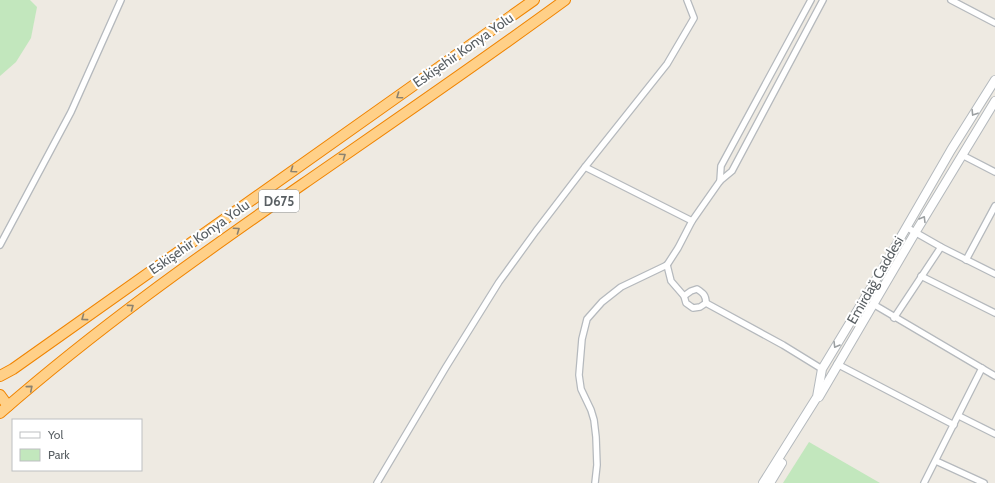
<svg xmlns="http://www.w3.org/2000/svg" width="995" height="483" viewBox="0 0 995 483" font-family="Cabin,sans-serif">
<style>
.green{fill:#c2e7bd}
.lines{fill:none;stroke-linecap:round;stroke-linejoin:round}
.street-casing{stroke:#b5b9bd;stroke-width:8}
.secondary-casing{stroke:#b4b9bd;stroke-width:10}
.highway-casing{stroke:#f08400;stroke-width:12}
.street{stroke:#fff;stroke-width:5.5}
.secondary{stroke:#fff;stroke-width:8}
.highway{stroke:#ffd088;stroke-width:10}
.oneway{stroke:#8c826f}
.oneway2{stroke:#9ca0a2}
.labels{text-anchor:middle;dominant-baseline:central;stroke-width:4;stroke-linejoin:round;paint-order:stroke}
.shield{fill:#fff;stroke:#8c9092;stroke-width:1}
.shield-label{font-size:13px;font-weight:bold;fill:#5a6064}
.street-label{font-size:14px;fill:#5a6064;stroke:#fff}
</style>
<rect width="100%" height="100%" fill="#eeeae2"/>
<g class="green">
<path d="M0,0H30L37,7L31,38L16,62L0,76Z"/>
<path d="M809,442L880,483H783Z"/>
</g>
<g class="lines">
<g class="street-casing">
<g id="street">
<path d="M951,0L995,23"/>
<path d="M962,155L995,172"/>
<path d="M585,167L692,221"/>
<path d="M720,181L721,166L811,0"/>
<path d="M906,227L941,247L995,274"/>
<path d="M0,245L71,112L121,0"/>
<path d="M966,260L995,206"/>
<path d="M667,265L671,281L684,296L686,303L693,308L700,307L706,303L783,345L822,369"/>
<path d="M921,276L995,313"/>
<path d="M684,296L691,291L697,289C703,293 706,295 706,303"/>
<path d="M873,304L995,376"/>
<path d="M894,318L941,247"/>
<path d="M837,364L954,425"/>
<path d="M959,416L995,434"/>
<path d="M936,461L984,483"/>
<path d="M377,483L446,367L499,282L536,231L585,167L667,64L694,18L687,0"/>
<path d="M595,483L597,465L596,437L594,420L591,410L581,389L579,375L582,339L587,319L602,302L621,287L667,265L678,248L692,221L720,181L732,171L823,0"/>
<path d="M924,483L982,368"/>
</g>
</g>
<g class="secondary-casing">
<g id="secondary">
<path d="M819,397L915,233L995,101"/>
<path d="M763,483L817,397L822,369L880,273L951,150L995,80"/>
<path d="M770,483L782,463"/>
</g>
</g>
<g class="highway-casing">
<g id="highway">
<path d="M0,376L13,369L534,0"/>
<path d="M0,395L8,406"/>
<path d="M0,413C96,329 199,256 303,184C391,123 479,63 565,0"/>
</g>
</g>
<use href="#street" class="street"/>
<use href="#secondary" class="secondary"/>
<use href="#highway" class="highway"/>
</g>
<defs><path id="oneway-chevron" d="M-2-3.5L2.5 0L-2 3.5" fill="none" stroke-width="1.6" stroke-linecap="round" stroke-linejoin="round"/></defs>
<g class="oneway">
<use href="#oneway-chevron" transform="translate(399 96) rotate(145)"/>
<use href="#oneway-chevron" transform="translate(343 156) rotate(-35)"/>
<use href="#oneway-chevron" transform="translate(293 170) rotate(145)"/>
<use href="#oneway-chevron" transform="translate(237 230) rotate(-35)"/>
<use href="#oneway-chevron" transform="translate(131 307) rotate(-36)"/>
<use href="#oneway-chevron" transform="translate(84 318) rotate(144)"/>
<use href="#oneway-chevron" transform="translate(30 388) rotate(-40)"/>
</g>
<g class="oneway2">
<use href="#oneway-chevron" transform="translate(974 113) rotate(122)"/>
<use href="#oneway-chevron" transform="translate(923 219) rotate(-59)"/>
<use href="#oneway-chevron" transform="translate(836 345) rotate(121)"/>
</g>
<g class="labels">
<rect class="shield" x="259" y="190" width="40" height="22" rx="3"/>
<g class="shield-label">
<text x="279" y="201">D675</text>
</g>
<g class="street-label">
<text transform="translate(463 50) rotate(-35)">Eskişehir Konya Yolu</text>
<text transform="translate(199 237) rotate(-35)">Eskişehir Konya Yolu</text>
<text transform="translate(875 280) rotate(-60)">Emirdağ Caddesi</text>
</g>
</g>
<rect x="12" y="419" width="130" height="52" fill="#ffffff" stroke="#bdbfc1"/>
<rect x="20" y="432" width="20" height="6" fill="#ffffff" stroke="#bdbfc1"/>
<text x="48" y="439" font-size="12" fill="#5a6064">Yol</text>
<rect x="20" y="449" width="20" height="12" fill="#c2e7bd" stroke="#bdbfc1"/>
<text x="48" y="459" font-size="12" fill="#5a6064">Park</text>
</svg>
